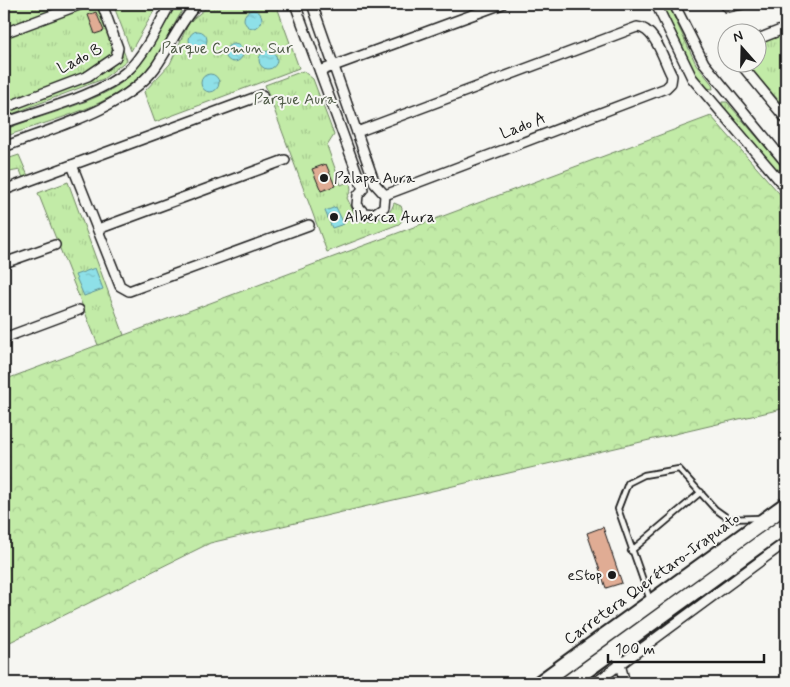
<svg xmlns="http://www.w3.org/2000/svg" width="790" height="687" viewBox="0 0 790 687" font-family="Mynerve,sans-serif">
<style>
.grass{fill:#c2eba7;stroke:#6f8462}
.forest{fill:url(#forest-crowns);stroke:#6f8462}
.park{fill:url(#park-tufts);stroke:#6f8462}
.water{fill:url(#water-ripples);stroke:#609296}
.building{fill:#e0ac94;stroke:#1c1c1c}
.lines{fill:none;stroke-linecap:round;stroke-linejoin:round}
.service-casing{stroke:#1c1c1c;stroke-width:8}
.minor-casing{stroke:#1c1c1c;stroke-width:12}
.trunk-casing{stroke:#1c1c1c;stroke-width:19}
.service{stroke:#f6f6f2;stroke-width:4.5}
.minor{stroke:#f6f6f2;stroke-width:9}
.trunk{stroke:#f6f6f2;stroke-width:15}
.poi-dot{fill:#1c1c1c;stroke:#f6f6f2;stroke-width:2}
.labels{text-anchor:middle;dominant-baseline:central;stroke-width:4;stroke-linejoin:round;paint-order:stroke}
.park-label{font-size:16px;fill:#4e5a46;stroke:#f6f6f2}
.street-label{font-size:16px;fill:#1c1c1c;stroke:#f6f6f2}
.poi-label{font-size:16px;fill:#1c1c1c;stroke:#f6f6f2;text-anchor:start}
</style>
<defs>
<pattern id="forest-crowns" width="20" height="18" patternUnits="userSpaceOnUse" patternTransform="scale(1.25)"><rect width="20" height="18" fill="#c2eba7"/><path d="M2 6a3 3 0 1 1 6 0M12 15a3 3 0 1 1 6 0" fill="none" stroke="#a6c98f"/></pattern>
<pattern id="park-tufts" width="24" height="20" patternUnits="userSpaceOnUse" patternTransform="scale(1.25)"><rect width="24" height="20" fill="#c2eba7"/><path d="M3 7l-1-3M5 7V3M7 7l1-3M15 17l-1-3M17 17v-4M19 17l1-3" fill="none" stroke="#a6c98f"/></pattern>
<pattern id="water-ripples" width="26" height="14" patternUnits="userSpaceOnUse" patternTransform="scale(1.25)"><rect width="26" height="14" fill="#8ee0e8"/><path d="M2 4q2-2 4 0t4 0M15 11q2-2 4 0t4 0" fill="none" stroke="#7ac0c6"/></pattern>
</defs>
<rect width="100%" height="100%" fill="#f6f6f2"/>
<filter id="ink" filterUnits="userSpaceOnUse"><feTurbulence type="fractalNoise" baseFrequency=".02" numOctaves="2"/><feDisplacementMap in="SourceGraphic" scale="10" xChannelSelector="R" yChannelSelector="G"/><feConvolveMatrix kernelMatrix="1 2 1 2 8 2 1 2 1" color-interpolation-filters="sRGB"/></filter>
<g filter="url(#ink)">
<path class="grass" d="M177,4H187C172,24 164,50 147,69C112,108 52,119 4,137V130C39,115 96,104 125,80C148,59 161,30 177,4Z"/>
<path class="forest" d="M711,116L786,201V408L210,543L4,645V380Z"/>
<g class="park">
<path d="M4,4H105L127,60L103,79L4,117Z"/>
<path d="M113,4H158L131,51Z"/>
<path d="M211,4H276L299,68L155,122L144,92L170,64L189,22Z"/>
<path d="M662,4H668L696,64L712,84L713,89L706,88L695,73Z"/>
<path d="M786,34V109L746,63L758,62V44Z"/>
<path d="M303,71L313,79L334,135L327,146L341,185L350,181L351,190L347,198L358,221C373,221 389,220 394,203L401,206L405,218L399,224L327,252L265,85Z"/>
<path d="M722,102H727L786,171V176L782,170L776,169L722,106Z"/>
<path d="M19,155L28,176L23,178L20,170L4,173V160Z"/>
<path d="M68,182L124,335L98,345L38,193Z"/>
</g>
<g class="water">
<circle cx="253" cy="19" r="9"/>
<circle cx="198" cy="40" r="9"/>
<circle cx="234" cy="53" r="9"/>
<circle cx="268" cy="60" r="9"/>
<circle cx="210" cy="83" r="9"/>
<path d="M336,207L344,224L332,228L325,211Z"/>
<path d="M95,268L103,289L84,296L75,275Z"/>
</g>
<g class="building">
<path d="M96,12L104,31L95,34L88,15Z"/>
<path d="M326,164L335,186L321,191L312,169Z"/>
<path d="M603,527L622,583L606,588L587,533Z"/>
</g>
<g class="lines">
<g class="service-casing">
<g id="service">
<path d="M631,551L701,492"/>
<path d="M650,600L618,509L628,483L644,475L679,469L715,509L729,519L759,518"/>
</g>
</g>
<g class="minor-casing">
<g id="minor">
<path d="M295,4L363,189L358,195L357,205L364,213L374,214L384,207L385,195L375,184L312,4"/>
<path d="M656,4L692,78L786,188"/>
<path d="M674,4L704,63L786,163"/>
<path d="M723,4L727,7L742,4"/>
<path d="M4,33L82,4"/>
<path d="M758,39L786,28"/>
<path d="M739,62L786,119"/>
<path d="M320,71L502,4"/>
<path d="M4,108L88,76L116,57L118,48L102,4"/>
<path d="M4,123C39,110 99,96 127,71C144,56 159,24 170,4"/>
<path d="M357,132L637,27C656,28 664,62 672,76L671,83L666,88L385,195"/>
<path d="M4,147C52,128 123,110 155,68C170,47 179,23 197,4"/>
<path d="M72,165L120,286L129,291L309,225"/>
<path d="M4,190L262,95"/>
<path d="M98,229L285,160"/>
<path d="M4,263L55,245"/>
<path d="M4,338L79,310"/>
<path d="M616,649L625,683"/>
<path d="M595,683L786,542"/>
</g>
</g>
<g class="trunk-casing">
<g id="trunk">
<path d="M540,683L786,505"/>
<path d="M568,683L786,525"/>
</g>
</g>
<use href="#service" class="service"/>
<use href="#minor" class="minor"/>
<use href="#trunk" class="trunk"/>
</g>
</g>
<g class="poi-dot">
<circle cx="324" cy="178" r="5"/>
<circle cx="334" cy="217" r="5"/>
<circle cx="612" cy="575" r="5"/>
</g>
<g class="labels">
<g class="park-label">
<text x="227" y="48">Parque Comun Sur</text>
<text x="295" y="99">Parque Aura</text>
</g>
<g class="street-label">
<text transform="translate(80 59) rotate(-27)">Lado B</text>
<text transform="translate(523 126) rotate(-21)">Lado A</text>
<text transform="translate(652 579) rotate(-36)">Carretera Querétaro-Irapuato</text>
</g>
<g class="poi-label">
<text x="334" y="178">Palapa Aura</text>
<text x="344" y="217">Alberca Aura</text>
<text x="602" y="575" text-anchor="end">eStop</text>
</g>
</g>
<rect width="790" height="687" fill="none" stroke="#f6f6f2" stroke-width="20"/>
<rect x="10" y="10" width="770" height="667" fill="none" stroke="#1c1c1c" stroke-width="2" filter="url(#ink)"/>
<g transform="translate(742 48) rotate(340)"><circle r="24" fill="#f6f6f2" stroke="#9f9f9c"/>
<path d="M0-4L9 19L0 12L-9 19Z" fill="#1c1c1c"/>
<text y="-8" font-size="14" font-weight="bold" text-anchor="middle" fill="#1c1c1c">N</text>
</g>
<path d="M608 654v8h156v-8" fill="none" stroke="#1c1c1c" stroke-width="2.5"/>
<text x="615" y="654" font-size="15" fill="#1c1c1c" stroke="#f6f6f2" stroke-width="4" paint-order="stroke">100 m</text>
</svg>
